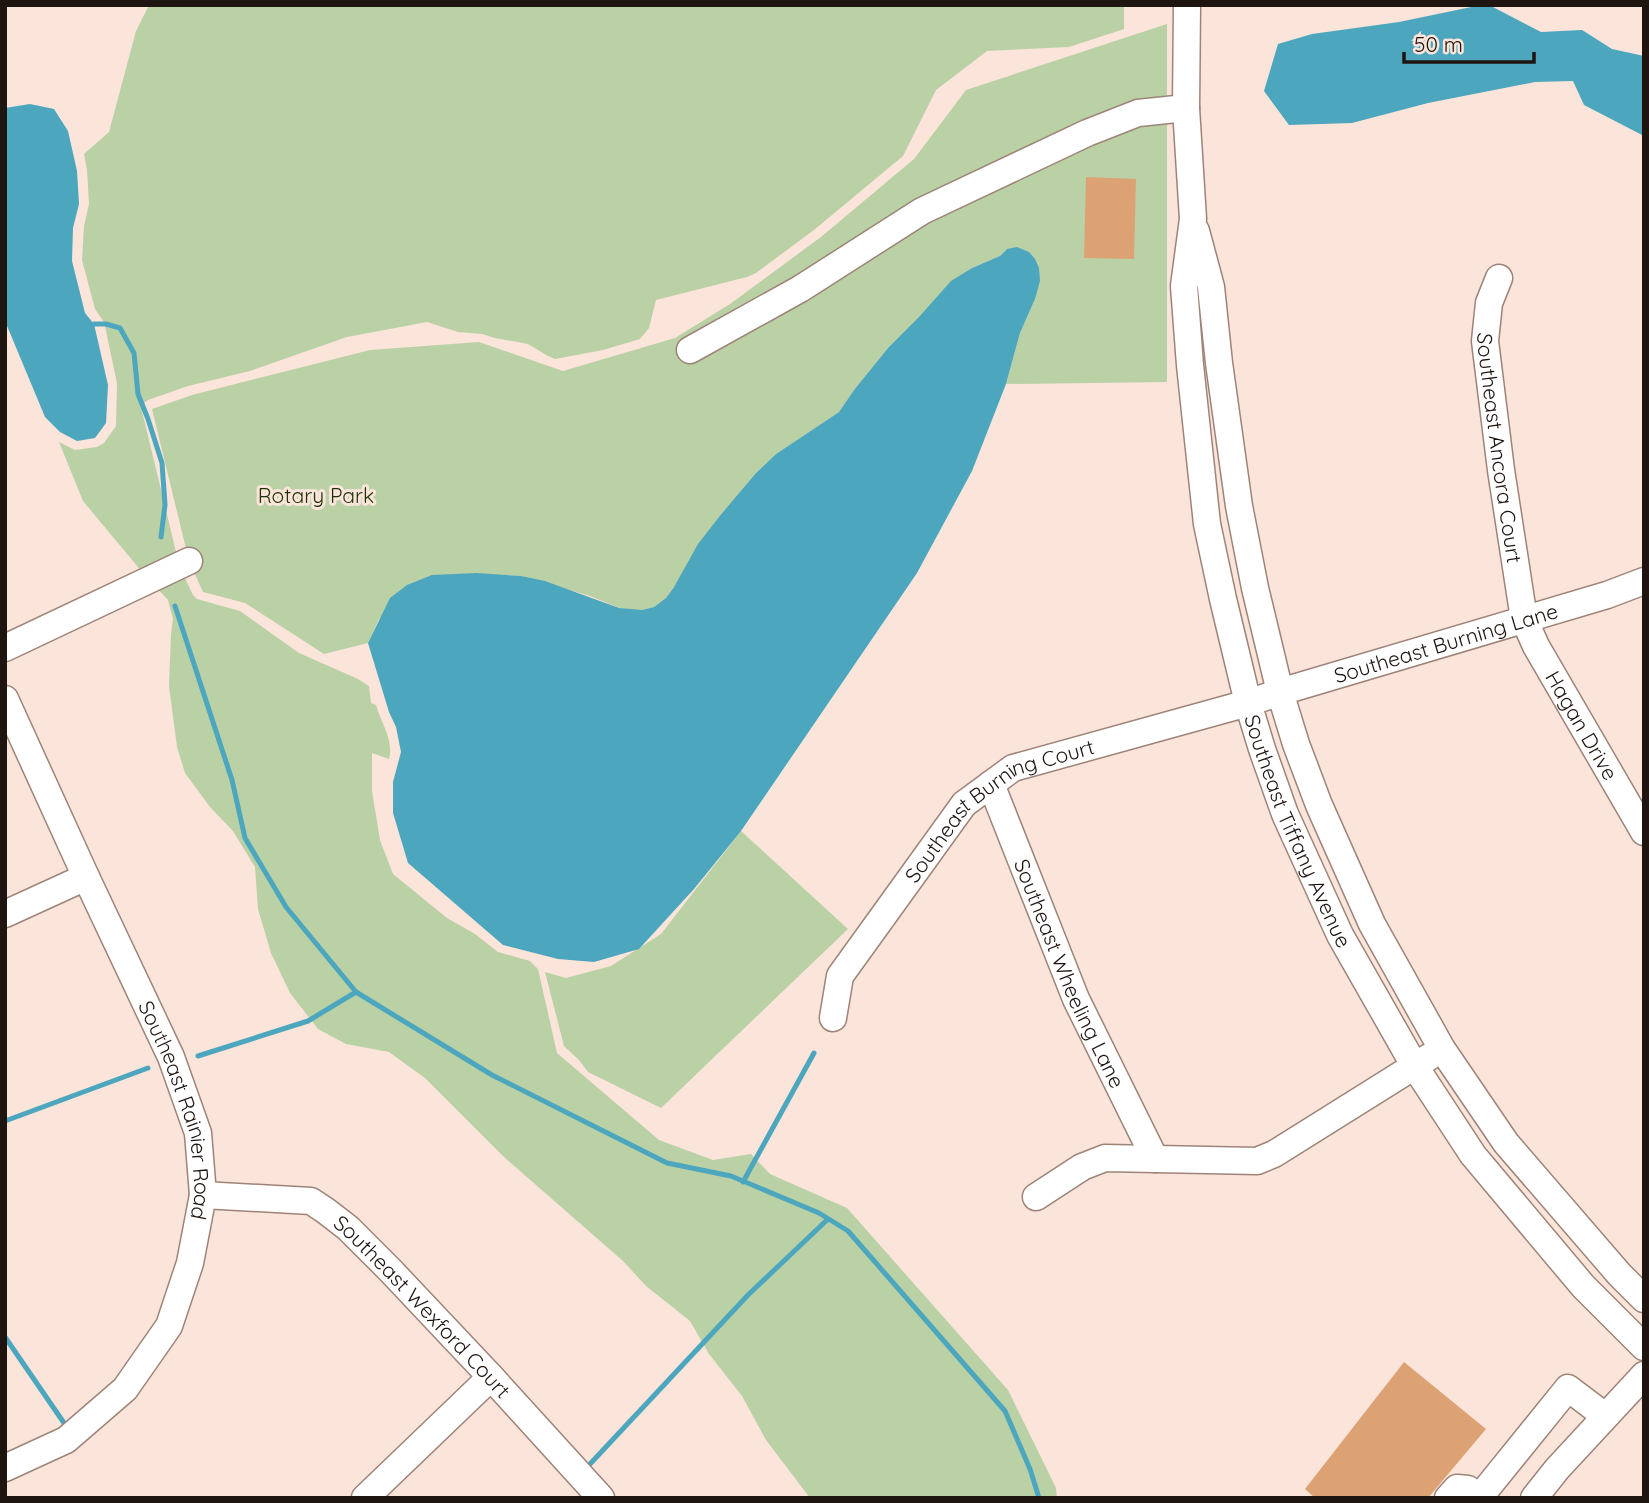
<svg xmlns="http://www.w3.org/2000/svg" width="1649" height="1503" viewBox="0 0 1649 1503" font-family="Quicksand,sans-serif">
<style>
.green{fill:#bad1a6}
.water{fill:#4ca6be}
.lines{fill:none;stroke-linecap:round;stroke-linejoin:round}
.stream{stroke:#4ca6be;stroke-width:5}
.building{fill:#dda274}
.minor-casing{stroke:#9e8478;stroke-width:29}
.minor{stroke:#fff;stroke-width:26}
.labels{text-anchor:middle;dominant-baseline:central;stroke-width:6;stroke-linejoin:round;paint-order:stroke}
.street-label{font-size:21px;fill:#1e1410;stroke:#fbe4da}
.park-label{font-size:21px;fill:#1e3204;stroke:#fbe4da}
</style>
<rect width="100%" height="100%" fill="#fbe4da"/>
<g class="green">
<path d="M149,5H1124V29L1069,47L987,51L936,90L903,156L814,230L756,273L747,277L656,300L649,328L640,339L603,350L555,359L548,356L528,344L495,338L482,334L458,332L427,322L347,337L250,371L188,386L148,400L143,404L142,411L177,556L143,573L83,501L59,442L75,450L97,447L104,443L116,426L117,383L104,322L95,309L82,260L84,226L89,204L87,170L84,154L109,132L136,31Z"/>
<path d="M1167,24V382L1006,384L1020,333L1035,299L1007,249L1000,256L972,268L888,348L854,390L839,412L776,454L756,473L741,492L666,598L654,607L642,610H630L619,608L590,596L521,576L453,574L379,619L368,643L324,654L245,603L203,592L189,561L152,409L192,395L370,350L479,342L563,371L675,338L730,304L821,237L914,159L966,90Z"/>
<path d="M183,574L193,595L197,599L240,611L299,653L358,679L369,686L371,703L376,705C381,723 394,740 389,759L372,753V791L380,840L393,874L447,918L475,934L498,952L530,961L538,969L557,1053L659,1140L713,1160L751,1154L770,1174L847,1208L1008,1390L1056,1488L1057,1498H810L766,1440L742,1396L709,1354L690,1321L646,1286L623,1261L503,1156L425,1078L389,1052L346,1044L318,1029L290,993L271,953L258,909L255,867L233,831L210,807L185,773L177,747L169,686L171,634L173,619L168,600L156,587Z"/>
<path d="M741,831L848,929L661,1108L588,1072L579,1060L564,1046L545,972L566,978L611,966L661,934Z"/>
</g>
<g class="water">
<path d="M1481,5H1489L1541,32L1582,30L1612,49L1644,56V136L1584,105L1573,81L1535,82L1428,103L1352,123L1289,125L1264,91L1278,44L1312,34L1399,22Z"/>
<path d="M30,104L54,109L68,131L77,171L79,204L73,228L72,261L85,313L94,324L108,385L106,423L95,438L77,441L60,432L45,417L5,321V108Z"/>
<path d="M1017,247L1029,252L1035,259L1039,268L1040,281L1035,299L1020,333L1006,384L972,471L917,573L741,831L694,889L639,949L594,962L558,959L503,945L408,863L393,813V782L401,752L396,727L389,712L368,643L390,598L407,585L432,575L476,573L521,576L545,581L619,608L642,610L654,607L666,598L674,587L698,544L719,517L756,473L776,454L839,412L854,390L888,348L919,317L951,281L972,268L1000,256L1007,249Z"/>
</g>
<g class="lines">
<g class="stream">
<path d="M94,324H106L120,328L134,353L138,394L148,419L162,463L165,505L161,537"/>
<path d="M175,606L232,780L245,838L286,907L356,992L492,1075L667,1163L731,1176L819,1213L848,1231L1005,1411L1030,1469L1039,1498"/>
<path d="M198,1056L308,1021L356,992"/>
<path d="M5,1121L148,1068"/>
<path d="M743,1182L814,1053"/>
<path d="M5,1337L64,1423"/>
<path d="M590,1464L748,1295L828,1219"/>
</g>
</g>
<g class="building">
<path d="M1086,177L1136,179L1134,259L1084,258Z"/>
<path d="M1404,1362L1486,1429L1428,1498H1315L1305,1489Z"/>
</g>
<g class="lines">
<g class="minor-casing">
<g id="minor">
<path id="s1" d="M1187,5L1186,108L1193,219L1184,286L1190,365L1207,524L1223,599L1248,703L1262,749L1285,814L1340,935L1414,1065L1473,1155L1583,1286L1644,1347"/>
<path d="M1196,231L1211,287L1219,363L1239,506L1255,588L1280,692L1296,744L1319,805L1372,924L1442,1049L1506,1143L1619,1274L1644,1299"/>
<path id="s2" d="M1499,278L1489,303L1485,341L1501,470L1524,619L1536,646L1644,832"/>
<path d="M690,350L800,289L922,211L1087,133L1138,113L1186,108"/>
<path d="M5,648L189,561"/>
<path id="s3" d="M5,699L86,877L171,1057L198,1133L203,1195L190,1263L169,1326L125,1389L66,1440L5,1468"/>
<path id="s4" d="M991,784L1076,999L1155,1159"/>
<path d="M5,914L86,877"/>
<path id="s5" d="M833,1018L840,976L964,804L1013,768L1248,703L1280,692L1607,595L1644,581"/>
<path id="s6" d="M203,1195L311,1201L326,1211L348,1228L391,1271L491,1377L601,1498"/>
<path d="M1036,1197L1082,1167L1105,1158L1257,1161L1274,1154L1429,1057"/>
<path d="M365,1498L491,1377"/>
<path d="M1448,1498L1457,1488L1468,1489L1478,1498"/>
<path d="M1479,1498L1568,1388L1605,1416"/>
<path d="M1534,1498L1557,1469L1644,1375"/>
</g>
</g>
<use href="#minor" class="minor"/>
</g>
<g class="labels">
<g class="street-label">
<text stroke="none"><textPath href="#s2" startOffset="173">Southeast Ancora Court</textPath></text>
<text stroke="none"><textPath href="#s5" startOffset="766">Southeast Burning Lane</textPath></text>
<text stroke="none"><textPath href="#s2" startOffset="467">Hagan Drive</textPath></text>
<text stroke="none"><textPath href="#s5" startOffset="280">Southeast Burning Court</textPath></text>
<text stroke="none"><textPath href="#s1" startOffset="842">Southeast Tiffany Avenue</textPath></text>
<text stroke="none"><textPath href="#s4" startOffset="205">Southeast Wheeling Lane</textPath></text>
<text stroke="none"><textPath href="#s3" startOffset="448">Southeast Rainier Road</textPath></text>
<text stroke="none"><textPath href="#s6" startOffset="262">Southeast Wexford Court</textPath></text>
</g>
<g class="park-label">
<text x="316" y="495">Rotary Park</text>
</g>
</g>
<rect width="1649" height="1503" fill="none" stroke="#1e1410" stroke-width="14"/>
<path d="M1404 52v10h130v-10" fill="none" stroke="#1e1410" stroke-width="3.5"/>
<text x="1414" y="52" font-size="21" fill="#1e1410" stroke="#fbe4da" stroke-width="5" paint-order="stroke">50 m</text>
</svg>
